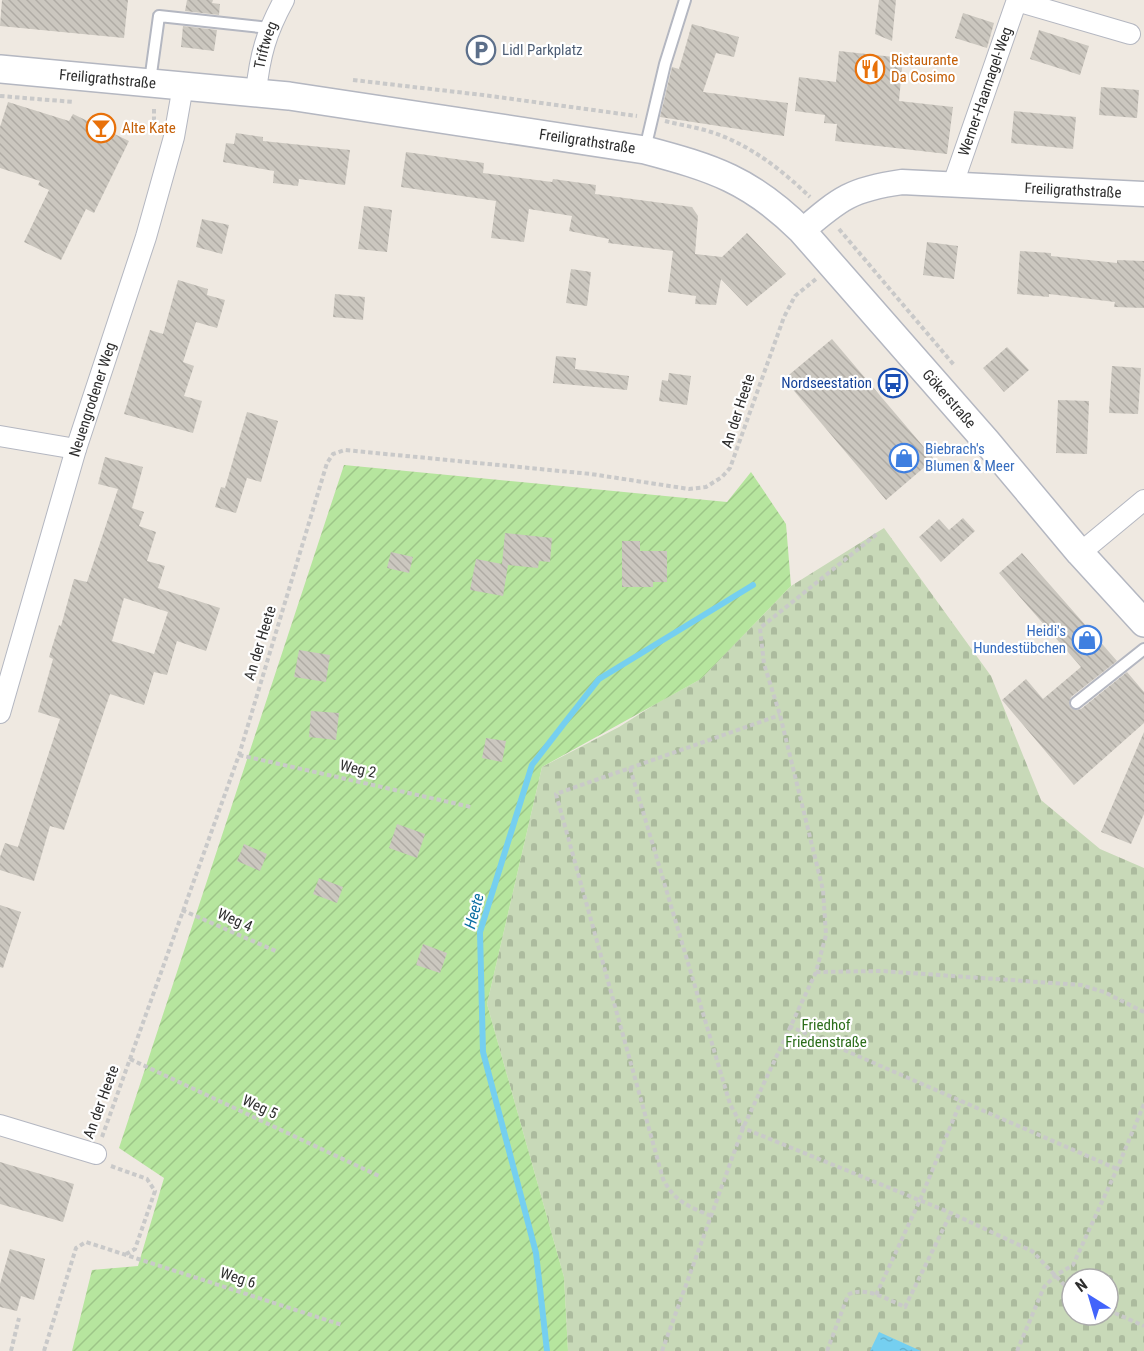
<svg xmlns="http://www.w3.org/2000/svg" width="1144" height="1351" viewBox="0 0 1144 1351" font-family="'Roboto Condensed',sans-serif">
<style>
.cemetery{fill:url(#cemetery-stones);fill-rule:evenodd}
.garden{fill:url(#garden-furrows)}
.water{fill:url(#water-ripples)}
.lines{fill:none;stroke-linecap:round;stroke-linejoin:round}
.stream{stroke:#75cff0;stroke-width:6}
.building{fill:url(#building-back-hatch);fill-rule:evenodd}
.service-casing{stroke:#b4b7c1;stroke-width:14}
.minor-casing{stroke:#b4b7c1;stroke-width:22}
.tertiary-casing{stroke:#b4b7c1;stroke-width:27}
.secondary-casing{stroke:#b4b7c1;stroke-width:30}
.path{stroke:#c9c9c9;stroke-width:4;stroke-dasharray:4.5 3;stroke-linecap:butt}
.service{stroke:#fff;stroke-width:10}
.minor{stroke:#fff;stroke-width:20}
.tertiary{stroke:#fff;stroke-width:24}
.secondary{stroke:#fff;stroke-width:27}
.labels{text-anchor:middle;dominant-baseline:central;stroke-width:4.5;stroke-linejoin:round;paint-order:stroke}
.street-label{font-size:15px;fill:#2e2e2e;stroke:#fff}
.service-label{font-size:15px;fill:#4e5e75;stroke:#fff;text-anchor:start}
.food-label{font-size:15px;fill:#c56008;stroke:#fff;text-anchor:start}
.transit-label{font-size:15px;fill:#164399;stroke:#fff;text-anchor:end}
.shop-label{font-size:15px;fill:#366cbe;stroke:#fff;text-anchor:start}
.park-label{font-size:15px;fill:#2c6e1b;stroke:#fff}
.water-label{font-size:16px;font-style:italic;fill:#0d6fa3;stroke:#fff}
</style>
<defs>
<pattern id="cemetery-stones" width="16" height="16" patternUnits="userSpaceOnUse" patternTransform="scale(1.5)"><rect width="16" height="16" fill="#c8d9b8"/><path d="M2 7V4a2 2 0 0 1 4 0v3zM10 15v-3a2 2 0 0 1 4 0v3z" fill="#acbb9e"/></pattern>
<pattern id="garden-furrows" width="10" height="10" patternUnits="userSpaceOnUse" patternTransform="scale(1.5)"><rect width="10" height="10" fill="#b6e59e"/><path d="M-1 1l2-2M0 10L10 0M9 11l2-2" fill="none" stroke="#9dc588"/></pattern>
<pattern id="water-ripples" width="26" height="14" patternUnits="userSpaceOnUse" patternTransform="scale(1.5)"><rect width="26" height="14" fill="#75cff0"/><path d="M2 4q2-2 4 0t4 0M15 11q2-2 4 0t4 0" fill="none" stroke="#66b2ce"/></pattern>
<pattern id="building-back-hatch" width="6" height="6" patternUnits="userSpaceOnUse" patternTransform="scale(1.5)"><rect width="6" height="6" fill="#cbc7bf"/><path d="M-1 5l2 2M0 0l6 6M5-1l2 2" fill="none" stroke="#afaba4"/></pattern>
</defs>
<rect width="100%" height="100%" fill="#efe9e1"/>
<path class="cemetery" d="M884,528L991,676L1041,800L1100,849L1144,868V1351H568L564,1277L487,1004L542,767L619,727L657,703L701,679L791,586ZM1072,1279H1108V1315H1072Z"/>
<path class="garden" d="M344,465L727,502L751,472L786,524L791,586L701,679L542,767L487,1004L564,1277L568,1351H72L92,1270L138,1266L164,1178L119,1148Z"/>
<path class="water" d="M879,1332L921,1351H870Z"/>
<g class="lines">
<path class="stream" d="M547,1351L536,1253L483,1052L480,932L532,765L566,721L599,679L753,585"/>
</g>
<g class="building">
<path d="M2,0H128L124,38L0,26Z"/>
<path d="M187,0H213L212,3L220,4L219,15L185,11Z"/>
<path d="M879,0H896L892,41L875,34Z"/>
<path d="M963,13L994,23L987,48L955,38Z"/>
<path d="M692,24L739,37L734,57L716,53L703,92L788,103L784,136L660,117L672,67L679,69Z"/>
<path d="M183,26L217,30L214,51L181,47Z"/>
<path d="M1039,30L1089,46L1080,75L1030,59Z"/>
<path d="M839,51L903,58L899,101L953,107L947,154L835,141L837,124L824,123L825,115L795,111L799,77L836,82Z"/>
<path d="M1101,87L1139,90L1137,118L1099,115Z"/>
<path d="M8,102L69,121L73,114L129,141L94,213L86,209L61,260L24,242L49,190L38,185L40,181L0,168V127Z"/>
<path d="M1014,111L1076,117L1073,149L1011,143Z"/>
<path d="M236,133L263,137V141L350,150L345,185L299,179L298,186L273,183L274,171L223,162L226,143L234,144Z"/>
<path d="M406,152L484,163L483,173L552,182L553,179L596,185L595,194L692,207L698,216L695,254L722,257L747,233L786,274L747,306L721,279L716,305L695,304L696,296L668,292L673,251L608,243L609,239L569,231L572,216L529,209L524,242L491,238L496,201L401,187Z"/>
<path d="M364,206L392,210L387,252L358,249Z"/>
<path d="M202,219L229,225L222,254L196,247Z"/>
<path d="M927,242L958,246L954,279L923,275Z"/>
<path d="M1020,251L1051,253V256L1117,263V260L1144,261V308L1114,307L1115,302L1049,294V297L1017,294Z"/>
<path d="M571,269L591,272L587,306L566,303Z"/>
<path d="M178,280L208,289L207,295L225,300L217,328L196,322L183,362L194,366L184,396L202,401L193,433L124,414L150,330L163,334Z"/>
<path d="M335,294L365,297L363,320L333,317Z"/>
<path d="M832,339L934,459L886,500L784,379Z"/>
<path d="M1007,347L1029,370L1004,392L983,368Z"/>
<path d="M556,356L576,358L575,369L629,376L627,390L553,383Z"/>
<path d="M1112,366L1141,368L1138,414L1109,413Z"/>
<path d="M669,373L691,376L687,405L659,401L662,380L668,381Z"/>
<path d="M1058,400L1089,401L1087,454L1056,453Z"/>
<path d="M247,412L278,421L261,482L247,478L236,513L215,507L221,487L225,488Z"/>
<path d="M105,457L143,467L132,508L144,512L139,526L156,532L147,561L165,566L158,588L220,608L206,651L177,641L167,675L154,672L144,705L110,694L64,830L50,826L34,881L0,870V857L5,843L18,847L60,719L38,712L53,659L49,657L59,625L61,626L74,579L87,582L118,489L98,484ZM124,598L168,612L154,654L112,641Z"/>
<path d="M963,518L975,531L941,562L919,537L939,519L949,530Z"/>
<path d="M505,533L552,538L550,562L539,561L538,568L508,565L503,596L470,590L476,559L502,564Z"/>
<path d="M622,541H640V551H667V582H653V587H622Z"/>
<path d="M391,552L413,557L409,573L387,568Z"/>
<path d="M1022,553L1117,661L1071,697L1069,704L1071,708L1077,710L1081,709L1127,672L1144,692V723L1074,785L1002,700L1026,679L1043,699L1081,667L999,573Z"/>
<path d="M299,650L330,655L326,682L294,677Z"/>
<path d="M311,711L339,713L336,740L309,737Z"/>
<path d="M1144,732V814L1131,844L1101,832Z"/>
<path d="M486,738L506,741L502,762L482,758Z"/>
<path d="M397,824L425,834L417,858L389,848Z"/>
<path d="M244,844L267,854L260,871L237,861Z"/>
<path d="M319,878L343,887L337,903L313,894Z"/>
<path d="M0,905L21,912L3,968L0,967Z"/>
<path d="M423,944L447,953L440,973L416,965Z"/>
<path d="M0,1162L74,1184L63,1222L0,1204Z"/>
<path d="M10,1249L45,1259L34,1300L21,1296L17,1311L0,1307V1284Z"/>
</g>
<g class="lines">
<g class="service-casing">
<g id="service">
<path d="M150,81L159,16L269,28"/>
<path d="M645,149L665,64L685,0"/>
<path d="M1076,703L1144,649"/>
</g>
</g>
<g class="minor-casing">
<g id="minor">
<path d="M1017,1L1130,34"/>
<path id="s1" d="M256,92C260,55 266,33 284,0"/>
<path id="s2" d="M953,184L1017,0"/>
<path d="M0,436L76,449"/>
<path d="M1080,553L1144,500"/>
<path id="s3" d="M0,713L76,449L146,237L174,137L183,86"/>
<path d="M0,1125L96,1154"/>
</g>
</g>
<g class="tertiary-casing">
<g id="tertiary">
<path id="s4" d="M802,231C840,198 852,189 902,182L1144,194"/>
</g>
</g>
<g class="secondary-casing">
<g id="secondary">
<path id="s5" d="M0,69L289,96L645,150C713,168 751,180 802,231L987,442L1080,553L1144,623"/>
</g>
</g>
<g class="path">
<path d="M353,80L483,95L637,116"/>
<path d="M0,96L74,102"/>
<path d="M154,109V123"/>
<path d="M665,121C680,125 696,127 711,132C749,144 782,170 810,197"/>
<path d="M839,229L954,365"/>
<path d="M239,755L471,807"/>
<path d="M630,768L730,1104L743,1128L951,1213L1032,1251L1072,1293"/>
<path d="M182,910L278,952"/>
<path d="M816,972L882,971L1081,985L1104,992L1144,1012"/>
<path d="M789,1026L1117,1169"/>
<path d="M130,1059L381,1177"/>
<path d="M102,1137L239,755L327,463L333,454L345,450L591,474L689,489L706,487L722,477L730,468L784,317L795,296L816,279"/>
<path d="M111,1166L147,1179L155,1191L135,1249L126,1254"/>
<path d="M711,1216C688,1206 675,1202 663,1179L556,794L780,715"/>
<path d="M876,1295L920,1200L961,1101"/>
<path d="M1108,1310L1144,1326"/>
<path d="M11,1351L19,1318"/>
<path d="M44,1351L76,1248L86,1242L342,1325"/>
<path d="M662,1351L743,1128L816,972L826,935L823,890L780,715L764,664L760,628L877,534"/>
<path d="M827,1351L848,1295C864,1285 889,1300 905,1307L951,1213"/>
<path d="M1017,1351L1044,1287L1056,1275L1073,1265L1117,1169L1144,1104"/>
</g>
<use href="#service" class="service"/>
<use href="#minor" class="minor"/>
<use href="#tertiary" class="tertiary"/>
<use href="#secondary" class="secondary"/>
</g>
<defs>
<g id="parking-ring" transform="scale(1.5)"><circle r="9.5" fill="#fff" stroke="#5c6f8a" stroke-width="1.5"/><path d="M-3.5-5.5H1a3.5 3.5 0 0 1 0 7H-1V5.5H-3.5ZM-1-3.4V-.6H.8a1.4 1.4 0 0 0 0-2.8Z" fill="#5c6f8a"/></g>
<g id="restaurant-ring" transform="scale(1.5)"><circle r="9.5" fill="#fff" stroke="#e8710a" stroke-width="1.5"/><path d="M-5-6h1v4h1v-4h1v4h1v-4h1v5L-1.5 .5V6h-2V.5L-5-1ZM5-6V6H3V1.5H1.5Q1.5-4 5-6Z" fill="#e8710a"/></g>
<g id="bar-ring" transform="scale(1.5)"><circle r="9.5" fill="#fff" stroke="#e8710a" stroke-width="1.5"/><path d="M-6-5H6L.8 .8V4.5H3.5V6h-7V4.5H-.8V.8Z" fill="#e8710a"/></g>
<g id="bus-ring" transform="scale(1.5)"><circle r="9.5" fill="#fff" stroke="#1a4fb4" stroke-width="1.5"/><path d="M-5-6H5V4H4V6H2V4H-2V6H-4V4H-5ZM-3.5-4V0h7V-4ZM-3.5 1.2v1.5H-2V1.2ZM2 1.2v1.5H3.5V1.2Z" fill="#1a4fb4"/></g>
<g id="shop-ring" transform="scale(1.5)"><circle r="9.5" fill="#fff" stroke="#3f7fe0" stroke-width="1.5"/><path d="M-5-2.5h2.3a2.7 3.5 0 0 1 5.4 0H5L5.5 6h-11ZM-1.5-2.5h3a1.5 2.3 0 0 0-3 0Z" fill="#3f7fe0"/></g>
</defs>
<g fill-rule="evenodd">
<use href="#parking-ring" x="481" y="50"/>
<use href="#restaurant-ring" x="870" y="69"/>
<use href="#bar-ring" x="101" y="128"/>
<use href="#bus-ring" x="893" y="383"/>
<use href="#shop-ring" x="904" y="458"/>
<use href="#shop-ring" x="1087" y="640"/>
</g>
<g class="labels">
<g class="street-label">
<text stroke="none"><textPath href="#s1" startOffset="48">Triftweg</textPath></text>
<text stroke="none"><textPath href="#s5" startOffset="108">Freiligrathstraße</textPath></text>
<text stroke="none"><textPath href="#s2" startOffset="98">Werner-Haarnagel-Weg</textPath></text>
<text stroke="none"><textPath href="#s5" startOffset="592">Freiligrathstraße</textPath></text>
<text stroke="none"><textPath href="#s4" startOffset="285">Freiligrathstraße</textPath></text>
<text stroke="none"><textPath href="#s3" startOffset="327">Neuengrodener Weg</textPath></text>
<text stroke="none"><textPath href="#s5" startOffset="1053">Gökerstraße</textPath></text>
<text transform="translate(738 411) rotate(-72)">An der Heete</text>
<text transform="translate(260 643) rotate(-73)">An der Heete</text>
<text transform="translate(358 769) rotate(13)">Weg 2</text>
<text transform="translate(235 920) rotate(24)">Weg 4</text>
<text transform="translate(101 1102) rotate(-70)">An der Heete</text>
<text transform="translate(260 1107) rotate(25)">Weg 5</text>
<text transform="translate(238 1278) rotate(18)">Weg 6</text>
</g>
<g class="service-label">
<text x="502" y="50">Lidl Parkplatz</text>
</g>
<g class="food-label">
<text x="891" y="60">Ristaurante<tspan x="891" dy="17">Da Cosimo</tspan></text>
<text x="122" y="128">Alte Kate</text>
</g>
<g class="transit-label">
<text x="872" y="383">Nordseestation</text>
</g>
<g class="shop-label">
<text x="925" y="449">Biebrach's<tspan x="925" dy="17">Blumen &amp; Meer</tspan></text>
<text x="1066" y="631" text-anchor="end">Heidi's<tspan x="1066" dy="17">Hundestübchen</tspan></text>
</g>
<g class="park-label">
<text x="826" y="1025">Friedhof<tspan x="826" dy="17">Friedenstraße</tspan></text>
</g>
<g class="water-label">
<text transform="translate(474 911) rotate(-75)">Heete</text>
</g>
</g>
<g transform="translate(1090 1297) rotate(323)"><circle r="28" fill="#ffffff" stroke="#ababab" stroke-width="1.5"/>
<path d="M0-4.5L10 22L0 15L-10 22Z" fill="#4264fb"/>
<text y="-9" font-size="16" font-weight="bold" text-anchor="middle" fill="#2e2e2e">N</text>
</g>
</svg>
